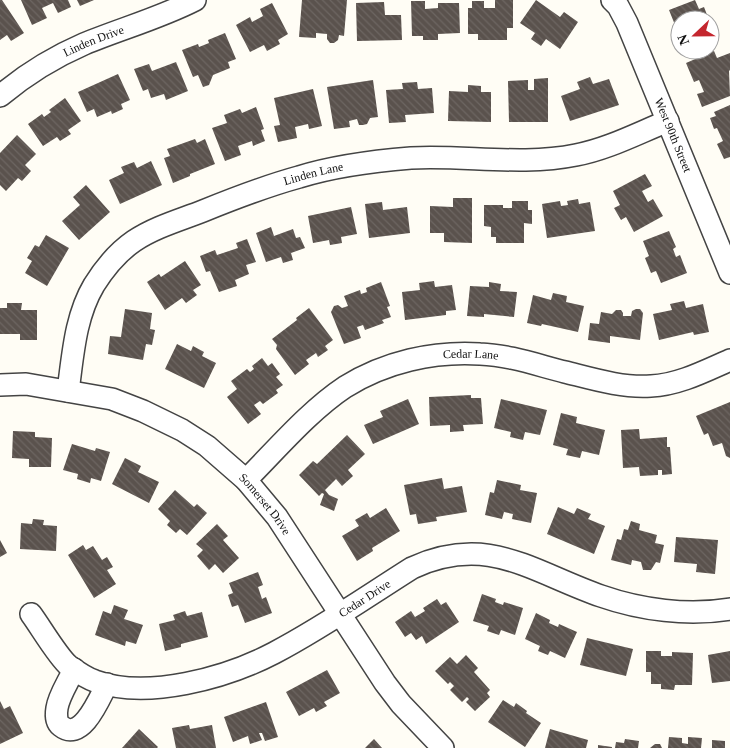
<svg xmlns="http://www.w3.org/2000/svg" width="730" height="748" viewBox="0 0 730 748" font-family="'Times New Roman',serif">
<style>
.building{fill:url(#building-back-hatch)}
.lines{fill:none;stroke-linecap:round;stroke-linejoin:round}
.minor-casing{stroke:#444;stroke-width:24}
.minor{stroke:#fff;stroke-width:21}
.labels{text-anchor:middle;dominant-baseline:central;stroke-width:5;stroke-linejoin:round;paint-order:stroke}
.street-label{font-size:12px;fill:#111;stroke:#fff}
</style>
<defs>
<pattern id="building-back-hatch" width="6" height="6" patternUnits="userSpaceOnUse" patternTransform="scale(1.25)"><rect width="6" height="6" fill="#5a524d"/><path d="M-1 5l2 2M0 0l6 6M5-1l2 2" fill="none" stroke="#6d6662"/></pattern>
</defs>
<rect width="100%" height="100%" fill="#fffdf5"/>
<g class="building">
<path d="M0,0H2L24,33L11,41L7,35L0,40Z"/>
<path d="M21,0H68L71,7L58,13L53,3L42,8L47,18L32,25Z"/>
<path d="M77,0H94L80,6Z"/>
<path d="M302,0H347L344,36L339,35L338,40L334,43H330L327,39V34L316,33V38L299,37Z"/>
<path d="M495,0H513V28H507V40H478V34H468V8H472V1H484V8H495Z"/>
<path d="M536,0L560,17L564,12L578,22L560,49L546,39L541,46L531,39L535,33L520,23Z"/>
<path d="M695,0L699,9L704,7L709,20H680V31L675,33L672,26L675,25L669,10Z"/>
<path d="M411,1H425V9L438,8V3H459L460,33L438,34V40H423V36H412Z"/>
<path d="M384,2L385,15H401L402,40L357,41L356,3Z"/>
<path d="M272,3L288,34L278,40L280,44L267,51L264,45L250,52L236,25L250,17L252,22L263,16L260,9Z"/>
<path d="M225,33L236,59L228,62L230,68L213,75L209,85L203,87L198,75L193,77L182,50L198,44L199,47L209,43L208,40Z"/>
<path d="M680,39V50H691L681,54L676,40Z"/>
<path d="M714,51L717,58L730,53V70L729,71L730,96L702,107L697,94L704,92L699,80L694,82L686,63Z"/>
<path d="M176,62L188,91L166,100L164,94L151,98L148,89L143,91L134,69L149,64L152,71Z"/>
<path d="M118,74L130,100L121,104L123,109L112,114L111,111L97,117L94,109L87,112L78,92Z"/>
<path d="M590,77L593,84L609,79L619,105L570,121L561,96L580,89L577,82Z"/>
<path d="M548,78V122H509L508,81L528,80V90H534V79Z"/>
<path d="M373,80L378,117L370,118L367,124L363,125H359L357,119L349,121L350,127L334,129L327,87Z"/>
<path d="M417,82L418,89L432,88L434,113L405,115L406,122L389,123L386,90L403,89L402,83Z"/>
<path d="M468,85L481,86V92H491V122L448,121L449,91L468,92Z"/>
<path d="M313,89L322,126L309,129L308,124L295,127L297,138L278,142L274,126L280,125L274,98Z"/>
<path d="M65,98L81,121L68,130L71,134L60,141L57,137L43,146L28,124L42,114L44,117L51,112L49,110Z"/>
<path d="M730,105V157L724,159L717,144L723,141L717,128L714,129L710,118L716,116L714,112Z"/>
<path d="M256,107L264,129L261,130L265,141L253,146L252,141L238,146L241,155L225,161L212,128L227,123L224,115L240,109L242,113Z"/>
<path d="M17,135L36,154L25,165L31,171L22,181L18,178L6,191L0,185V153Z"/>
<path d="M195,139L197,143L205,139L215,164L190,174V176L173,183L164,158L170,156L167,149Z"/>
<path d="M151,161L162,185L120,204L109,180L124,173L121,167L134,162L137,168Z"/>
<path d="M645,174L652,186L642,191L648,202L653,199L663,216L634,232L626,217L621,220L614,208L620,205L613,191Z"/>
<path d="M86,185L110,212L79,240L62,221L80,205L73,197Z"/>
<path d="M453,198H472V243L444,242V233H430V206L453,207Z"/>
<path d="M578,199L579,204L590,202L595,231L547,238L542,204L560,201L561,206L568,205L567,201Z"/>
<path d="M512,201H528V210H532V224L524,223V243H496V237H491V227L484,226V205H503V208H512Z"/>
<path d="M382,202L383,210L407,207L410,233L369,238L365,204Z"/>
<path d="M351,207L357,234L341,237L342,243L330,245L329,240L313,243L308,216Z"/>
<path d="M271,227L274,236L293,229L296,238L300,237L305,248L291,253L293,260L283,263L281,257L266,262L256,233Z"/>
<path d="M669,231L676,247L673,249L676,257L680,255L687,273L661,283L656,271L651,273L645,258L649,256L643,241Z"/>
<path d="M46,235L69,248L47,286L25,273L32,261L27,258L35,245L39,247Z"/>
<path d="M247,239L256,262L246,265L249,274L235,280L237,286L219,292L210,271L206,272L200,256L215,250L217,255L238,248L236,243Z"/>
<path d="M185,261L201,285L193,290L197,295L186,303L182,298L165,310L147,282L159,274L161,277Z"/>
<path d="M434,281L435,287L452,285L456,310L446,311V315L405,320L402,292L420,290L419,283Z"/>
<path d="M381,282L390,306L387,307L391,317L382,320L384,323L365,330L363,325L357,327L361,338L344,344L331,312L334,306L338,305L342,308L348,306L344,296L360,290L361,294L367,292L366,288Z"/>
<path d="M489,282L501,284L500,291L517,292L514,317L484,314V317L467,316L470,286L489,287Z"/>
<path d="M553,293L567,296L566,302L584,306L578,332L542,324L541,326L527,323L533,295L551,300Z"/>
<path d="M684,301L686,308L703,304L709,332L694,335L693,332L659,340L653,314L672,310L670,304Z"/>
<path d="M7,303H22L21,310H37V340H20V334H0V308H7Z"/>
<path d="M309,308L333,340L325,346L328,350L318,357L316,353L306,360L309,364L295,375L276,349L277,345L272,339L297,320L296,318Z"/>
<path d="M125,309L152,313L150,329L155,330L152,345L146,344L143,360L108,354L110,336L121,337Z"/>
<path d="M636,309H640L643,313L640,340L610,336V343L588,340L590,323L599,324L601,312L612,314L616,310H621L623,313V316H631L632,311Z"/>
<path d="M177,344L191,351L193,346L204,352L202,356L216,363L204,388L165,369Z"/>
<path d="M262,358L268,366L272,363L280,374L276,377L283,385L276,390L278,393L263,404L260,401L254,405L261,414L248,424L227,397L237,389L231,381L247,369L250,372L254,369L252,366Z"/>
<path d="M471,395V398H481L483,424L463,425L464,431L450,432V425L430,426L429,397Z"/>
<path d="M408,399L419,424L373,444L364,425L383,417L380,411Z"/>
<path d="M501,399L547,410L540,435L525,432L523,440L510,437L511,432L494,428Z"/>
<path d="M730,402V458L726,456L722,443L713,446L708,433L704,435L696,416Z"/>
<path d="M561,413L577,417L576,423L605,430L599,455L582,451L580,458L566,455L568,449L553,445Z"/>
<path d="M639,429L640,439L667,437V447H670L672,474L662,475V470H658V475L640,476L639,467L623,468L621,430Z"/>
<path d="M13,431L35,432V437L52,438L51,467H29V459L12,458Z"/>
<path d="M347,435L365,454L348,470L353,476L342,486L336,479L325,490L329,495L338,499L334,511L320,505L324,494L322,493L319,496L299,475L313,461L317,464Z"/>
<path d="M72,444L95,451L96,448L110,452L101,481L91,478L90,483L77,479L78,474L63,470Z"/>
<path d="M125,458L141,466L138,472L159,482L149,503L112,484Z"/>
<path d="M442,478L444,489L462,486L467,512L436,517L437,521L418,524L416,514L410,515L404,485Z"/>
<path d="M497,480L521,485L520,490L537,493L531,523L512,519L513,514L504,512L502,519L485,515L490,492L494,493Z"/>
<path d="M175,490L194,507L197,504L207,513L187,535L180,529L176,533L167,525L170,521L158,509Z"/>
<path d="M558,507L574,514L577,508L591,514L588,519L605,526L594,554L547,534Z"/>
<path d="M386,508L400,531L372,548L373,551L357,561L342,536L359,526L355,520L367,513L370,518Z"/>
<path d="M33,519L44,520L43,525L57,526L56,551L20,549L21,523L32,524Z"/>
<path d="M631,521L640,524L639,530L657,535L655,543L664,545L660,563L656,562L651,570H643L641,562L632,560L631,565L611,560L617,539L621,540L624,529L628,530Z"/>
<path d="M217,524L228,536L223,540L239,558L223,573L215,564L209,570L197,556L203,550L196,544Z"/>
<path d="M676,537L718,540L715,574L696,572L697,564L674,562Z"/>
<path d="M0,540L7,553L0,557Z"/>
<path d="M83,545L86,550L93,546L102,560L107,557L113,567L107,570L116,584L94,598L68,555Z"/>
<path d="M258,572L263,585L258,587L262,599L266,597L272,613L245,623L238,605L232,607L228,595L233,593L229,583Z"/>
<path d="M482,594L496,599L495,602L503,605L504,602L523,608L515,635L501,630L499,635L487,631L489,626L473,621Z"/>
<path d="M437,599L441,605L446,602L459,622L426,644L422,636L416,640L411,633L405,637L395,622L411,611L415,617L425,611L423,608Z"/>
<path d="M114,605L128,610L124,619L143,625L136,644L126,641L125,646L95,635L103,611L111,614Z"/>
<path d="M185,611L187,616L202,612L208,637L181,644V647L165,651L159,624L175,620L173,615Z"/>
<path d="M536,613L550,620L549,623L558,627L559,624L577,632L565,658L550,651L548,655L538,651L540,646L525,639Z"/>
<path d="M587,638L633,649L626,676L580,665Z"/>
<path d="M646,651H661V656H672V652L693,653L692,685H675L674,690L661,689V684H651V672H646Z"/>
<path d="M730,651V681L712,683L708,655Z"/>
<path d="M466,655L478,668L474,672L490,690L487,693L490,697L475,711L466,702L469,699L467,697L462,702L450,690L454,686L450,682L448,684L435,671L450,657L457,664Z"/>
<path d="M327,670L340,693L324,702L327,706L316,712L314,708L299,716L286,692Z"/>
<path d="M503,700L514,707L516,703L527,711L526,713L541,723L525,747L488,722Z"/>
<path d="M0,701L4,709L10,706L23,733L0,744Z"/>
<path d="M266,702L278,737L265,741L262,733H259L262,740L250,744L248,736L233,742L224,717Z"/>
<path d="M189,725L190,729L212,725L216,748H176L172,728Z"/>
<path d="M139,729L158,747L157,748H122Z"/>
<path d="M550,729L588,740L586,748H545Z"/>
<path d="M669,737L682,738V743L688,744V737L702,738L701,748H668Z"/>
<path d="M374,739L382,748H365Z"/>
<path d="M625,739L639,741L638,748H615L616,742L624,743Z"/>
<path d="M712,740L725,741V748H712Z"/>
<path d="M655,744H660L662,748H650Z"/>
<path d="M598,745L612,747V748H598Z"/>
</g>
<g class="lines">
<g class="minor-casing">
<g id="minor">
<path id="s1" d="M612,0L618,6L627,23L730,273"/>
<path id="s2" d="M0,96C25,75 54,57 84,44C120,29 160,18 195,0"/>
<path id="s3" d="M0,385L26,384L112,399L143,411L182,430L207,446L246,480L277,517L385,683L401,704L443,748"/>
<path id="s4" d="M68,391C73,355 75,317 94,285C104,269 118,252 134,241C155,227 180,220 203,211C235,198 266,186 299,177C334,166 374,161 411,158C465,155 522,166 576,155C608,149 638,133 668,121"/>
<path id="s5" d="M246,480C277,449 309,411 345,387C385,362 433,351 480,354C509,355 537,365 565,372C593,379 622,388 651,386C678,385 705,371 730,360"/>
<path id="s6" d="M31,614C40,626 58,657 69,666C76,671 86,678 95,681C147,700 226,678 274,653C322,628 366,597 412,568C488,533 532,572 601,596C641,610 688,616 730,609"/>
<path d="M74,669C69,681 59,695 57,708C56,714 56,722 61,726C82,743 100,697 107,684"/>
</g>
</g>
<use href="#minor" class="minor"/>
</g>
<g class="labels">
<g class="street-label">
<text stroke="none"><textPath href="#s2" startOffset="109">Linden Drive</textPath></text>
<text stroke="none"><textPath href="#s1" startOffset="149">West 90th Street</textPath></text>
<text stroke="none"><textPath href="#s4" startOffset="362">Linden Lane</textPath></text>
<text stroke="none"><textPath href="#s5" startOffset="268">Cedar Lane</textPath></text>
<text stroke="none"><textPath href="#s3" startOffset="302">Somerset Drive</textPath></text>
<text stroke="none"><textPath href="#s6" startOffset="386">Cedar Drive</textPath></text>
</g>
</g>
<g transform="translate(695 35) rotate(248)"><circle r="24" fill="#ffffff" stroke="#a0a0a0"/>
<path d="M0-4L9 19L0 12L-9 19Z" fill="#c4262e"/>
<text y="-8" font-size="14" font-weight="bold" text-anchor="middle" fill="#111111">N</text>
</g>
</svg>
